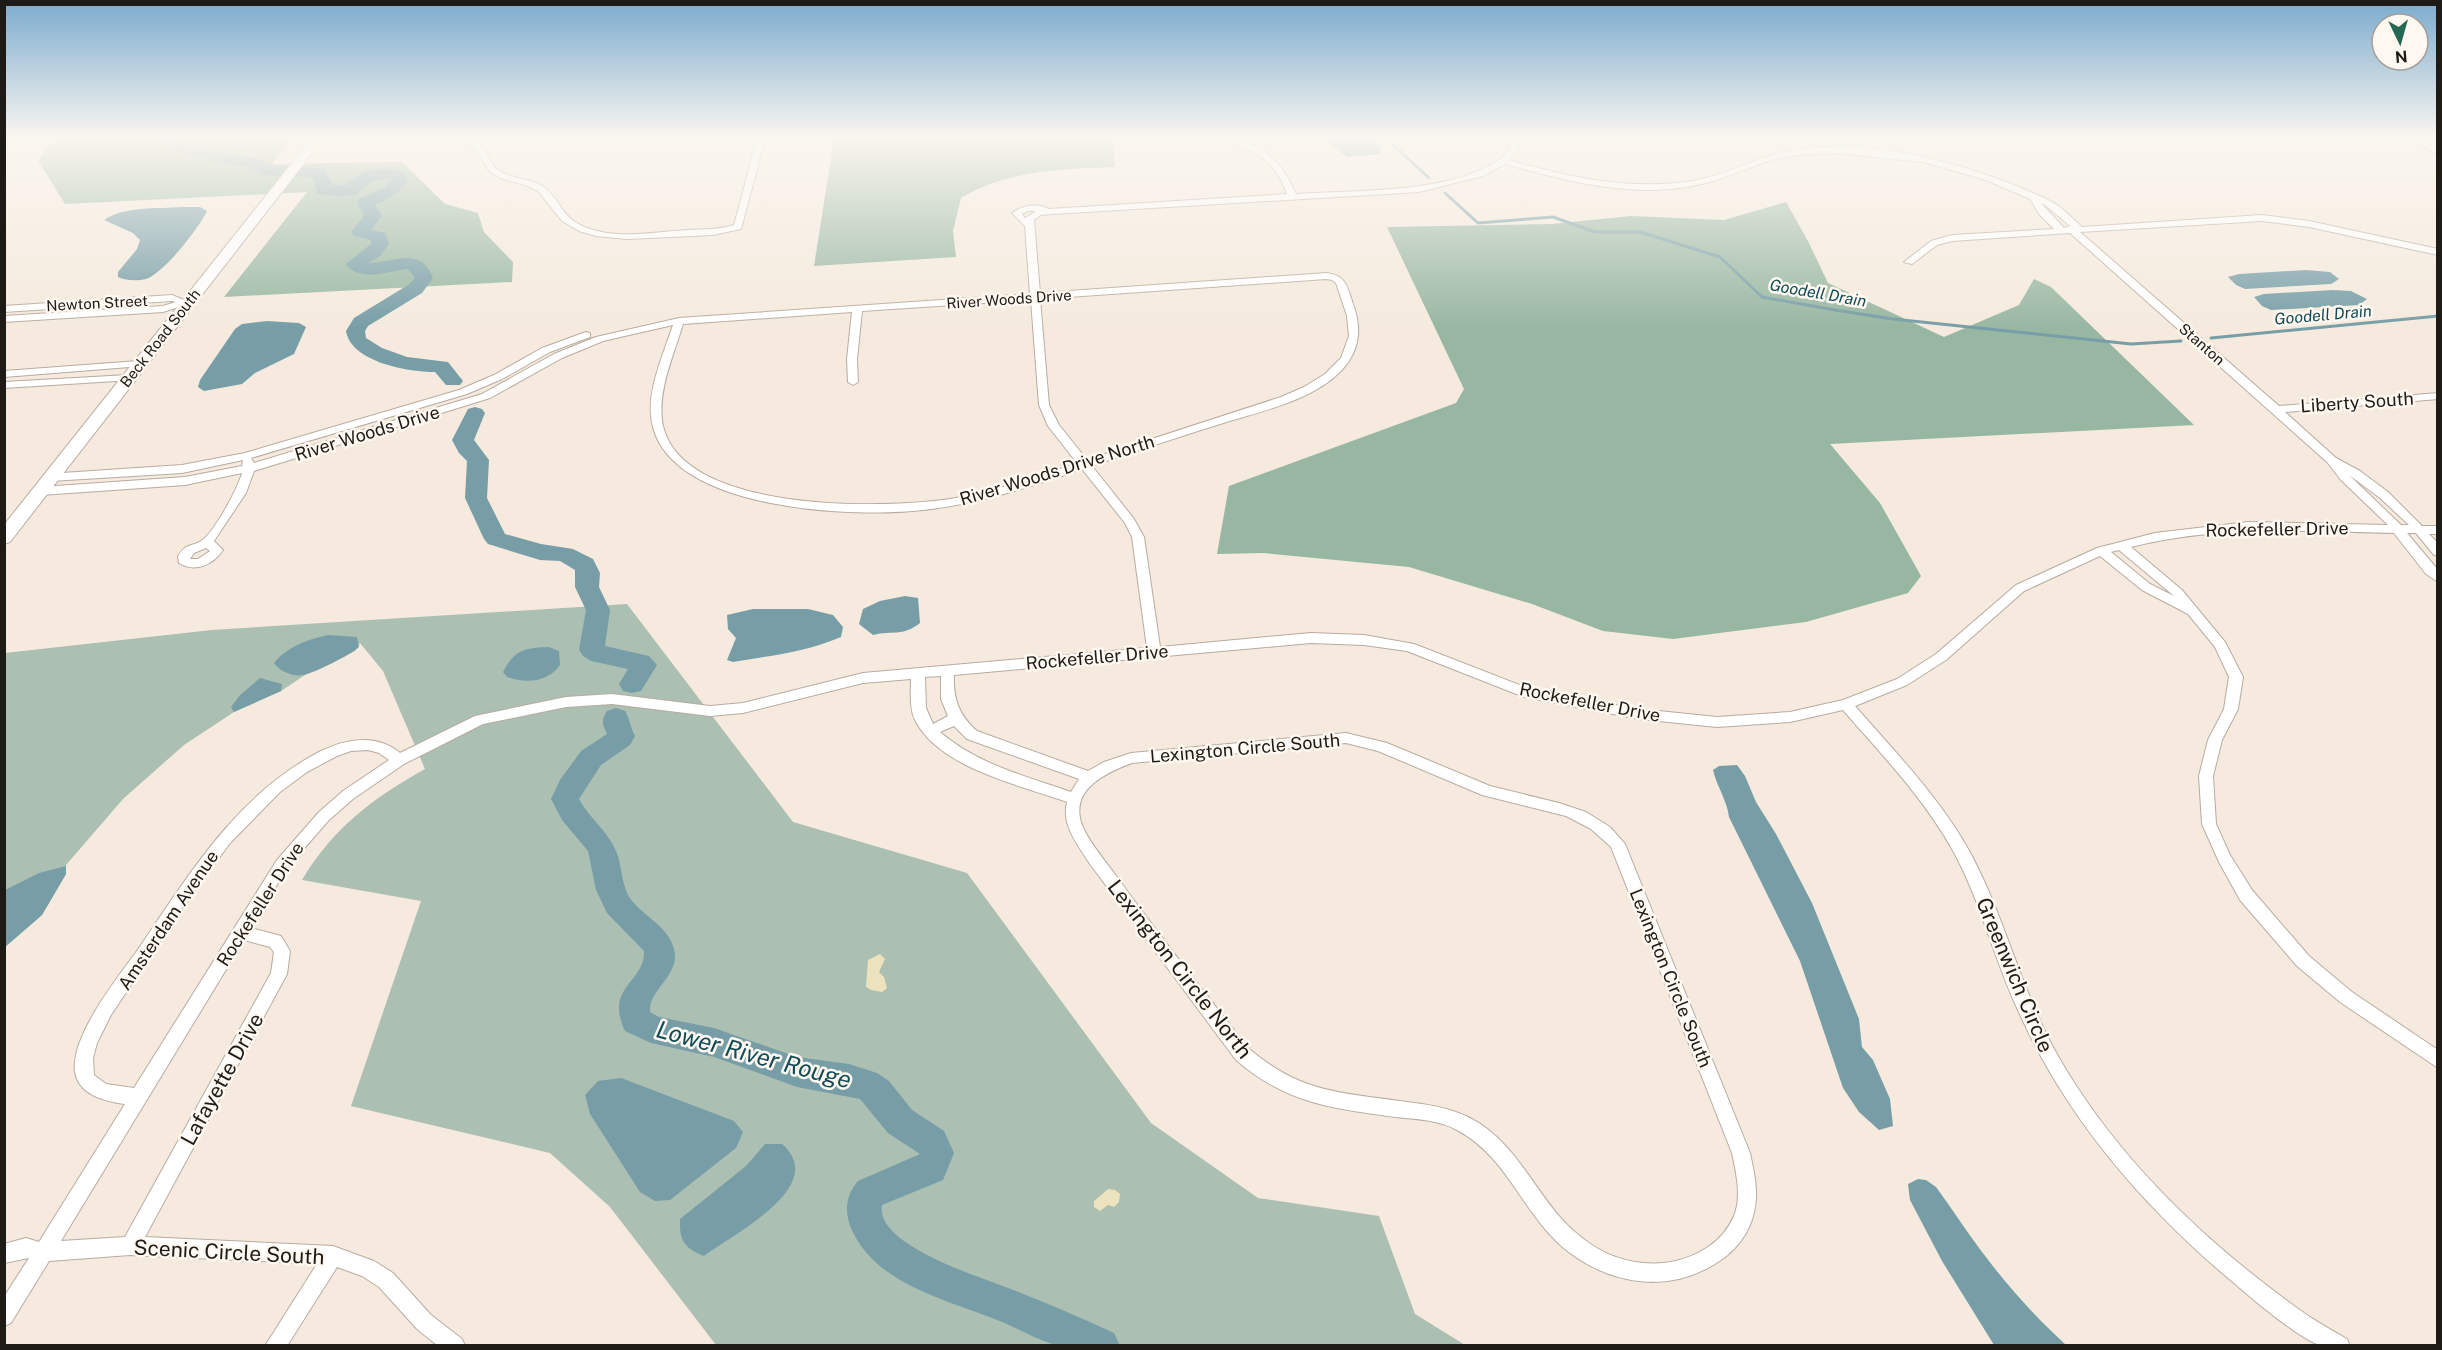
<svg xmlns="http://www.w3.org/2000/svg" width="2442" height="1350" viewBox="0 0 2442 1350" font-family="'Public Sans',sans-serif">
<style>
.green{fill:#abbfb2}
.forest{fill:#98b7a2}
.sand{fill:#ece2bd}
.water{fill:#779ea7}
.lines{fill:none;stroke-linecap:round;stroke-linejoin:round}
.stream{stroke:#779ea7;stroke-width:3}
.river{fill:#779ea7;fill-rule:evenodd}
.minor-casing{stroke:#b7aca0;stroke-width:2}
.tertiary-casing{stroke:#b7aca0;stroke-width:4}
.secondary-casing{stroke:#b7aca0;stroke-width:2}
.minor{fill:#fff;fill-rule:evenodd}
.tertiary{fill:#fff;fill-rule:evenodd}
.secondary{fill:#fff;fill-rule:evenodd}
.labels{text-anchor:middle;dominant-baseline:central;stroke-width:5;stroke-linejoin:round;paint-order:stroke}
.far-street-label{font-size:15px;fill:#1e1a16;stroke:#fff8f0}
.far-water-label{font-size:16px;font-style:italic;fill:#114b57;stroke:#fff8f0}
.street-label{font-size:18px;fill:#1e1a16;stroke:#fff8f0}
.near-street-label{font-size:21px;fill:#1e1a16;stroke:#fff8f0}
.near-water-label{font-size:24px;font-style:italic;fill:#114b57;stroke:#fff8f0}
</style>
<rect width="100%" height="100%" fill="#f5eadd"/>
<path class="green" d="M627,604L793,822L967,873L1151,1123L1258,1198L1379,1216L1415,1314L1465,1345H716L610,1207L550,1153L351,1106L421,901L302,880C334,827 372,799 425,769L383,671L360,643L355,651L305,675L281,691L234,712L184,745L123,799L66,865V874L42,915L5,947V653L212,630Z"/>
<g class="forest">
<path d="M54,139H291L272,164L402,162L445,204L478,213L484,232L513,262L512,282L224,297L307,192L65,204L38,160Z"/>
<path d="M834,139H1112L1115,167C1062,169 1007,170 961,198L953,231L956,257L814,266Z"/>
<path d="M1786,202L1808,241L1828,283L1944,337L2019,305L2034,279L2051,287L2194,425L1830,444L1880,503L1921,576L1908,593L1806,622L1673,639L1603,631L1532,604L1409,567L1263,553L1217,554L1229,486L1456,403L1464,389L1387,227L1552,224L1631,216L1724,220Z"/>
</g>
<g class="sand">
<path d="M880,954L885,959L879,972L884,977L887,988L882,992L871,990L866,987L868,960Z"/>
<path d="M1108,1189L1115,1190L1120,1194L1119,1202L1114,1207L1108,1205L1100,1211L1094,1207V1201Z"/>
</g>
<g class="water">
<path d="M1324,139H1371L1380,149L1381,154L1347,157Z"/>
<path d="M182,207H200L207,211C199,228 164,273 146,279C138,281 126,281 118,277V272L137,249L140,240L133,233L104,220C124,206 158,209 182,207Z"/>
<path d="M2306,270L2330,272L2339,279L2331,284L2245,289L2236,285L2228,277L2239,274Z"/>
<path d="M2333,290L2351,291L2367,299L2359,305L2271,310L2262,306L2254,297L2264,294Z"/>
<path d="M267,321L299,323L306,327L294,354L255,373L242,384L204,391L198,387L200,380L235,329L242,324Z"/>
<path d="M905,596L918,598L920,623C902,637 893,630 873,635L859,624L863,609L880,601Z"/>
<path d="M753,609H808L833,615L843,627L841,637C806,652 769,656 733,662L727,660L736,638L728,629L727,615Z"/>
<path d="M328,635L357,637L359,647C350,655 315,673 303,675C293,677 279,671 274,663C288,646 307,640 328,635Z"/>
<path d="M549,647L559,651L560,665C548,682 526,684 507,677L503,672C515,649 525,648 549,647Z"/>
<path d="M260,678L282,684L281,691L234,712L231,707L240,695Z"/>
<path d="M1737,765L1745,776L1756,802L1776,834L1812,903L1859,1019L1862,1047L1873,1060L1890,1099L1893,1126L1879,1130L1859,1112L1843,1088L1800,961L1729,817C1727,800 1717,787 1713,770L1719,766Z"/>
<path d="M66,866V874L42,915L5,947V890L39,873Z"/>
<path d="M621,1078L734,1121L743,1132L736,1148L670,1200L655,1201L640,1192L590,1114L585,1095L598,1081Z"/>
<path d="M765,1144H782C830,1186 733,1234 704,1256C684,1248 679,1240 680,1219L746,1166Z"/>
<path d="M1918,1179L1926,1180L1936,1187C1951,1207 1964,1228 1979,1248C2005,1283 2034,1316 2066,1345H1994L1942,1261L1910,1200L1908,1184Z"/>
</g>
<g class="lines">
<g class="stream">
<path d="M1387,139L1429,178"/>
<path d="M1445,193L1478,223L1553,217L1595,232H1640L1720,257L1762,297L1835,310L1893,319L2131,344L2181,341"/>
<path d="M2211,338L2438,316"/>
</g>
<g class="river">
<path d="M160,139H176L179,143L231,155L254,158L268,165L325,169L333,185H347C358,168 386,166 404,172L409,180C399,193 390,198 375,205L382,216L371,230L385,233L389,244L380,256L368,263C394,263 420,245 433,278L422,293L368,326L365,331L366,338L382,348L407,357L448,362L463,381L460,385H446L435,372C408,372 351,362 346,331L354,318L408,285L415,278L408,269C389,271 360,283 346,264L371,244V240L354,236L351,232L364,216L357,203L359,199L384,188L392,179C376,179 367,181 358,194C345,197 329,196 317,193L313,177L265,175L245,166L231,165L168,150Z"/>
<path d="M475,407L482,409L485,413L474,440L489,460L487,498L505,534L541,544L573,549L593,559L600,573L599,587L610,610L605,646L649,656L657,665L641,691L632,693L623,691L619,684L628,669L591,661L583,656L579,650L586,610L575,587V570L560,561L540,560L488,544L484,539L465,498L467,461L459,453L452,440L468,409Z"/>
<path d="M616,708L625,711C630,719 630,727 635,736L630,745L601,765L579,799C589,818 607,830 616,851C623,868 621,889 633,902C648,919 673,930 675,955C676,978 648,991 650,1012L659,1017L714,1028L797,1057L849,1064L877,1073L889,1081L912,1110L944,1131L954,1153L943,1180L882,1205C874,1246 987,1279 1016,1291C1049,1304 1082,1318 1114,1333L1120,1346C1102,1346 1072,1349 1056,1345C1036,1340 1016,1327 997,1320C945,1299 875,1284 851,1228C844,1211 846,1195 858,1181L920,1154L888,1133L860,1099L797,1087L714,1057L651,1043L625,1031C604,986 645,983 644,951L607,913L596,890L588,851L562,820L551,799L560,780L581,751L607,734C602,724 601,721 607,711Z"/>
</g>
<g class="minor-casing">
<g id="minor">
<path d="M463,139C488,139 483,158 498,170C511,179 528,178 541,185C556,194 561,213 575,222C608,242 652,232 688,230C704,229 719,230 734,225L757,139H765L741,229L713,235L627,239L596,236L579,231L562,221L538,191L528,186L500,178L490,172L477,151Z"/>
<path d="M1224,139C1261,139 1282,162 1296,194C1355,190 1448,194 1499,160C1506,156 1511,146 1516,139H1524L1509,160C1565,176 1626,190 1685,182C1721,178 1753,158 1789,151C1862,137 1954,160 2021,188C2030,192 2041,196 2050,201C2062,207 2072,218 2082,227L2262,215L2309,221L2438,249V255L2309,227L2262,221L2080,232L2279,406L2438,393V399L2285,412L2336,458L2360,471L2388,492L2422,526H2438V534H2429L2438,543V556L2434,555L2416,533H2407L2438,570V582L2426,574L2394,533C2306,531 2217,525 2131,547L2182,590L2225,642L2243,677L2238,709L2222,740L2213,776L2216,824L2230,855L2252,890L2309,956L2352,992L2438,1050V1068L2340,1002L2297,966L2240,900L2219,862L2202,824L2199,776L2208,740L2224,709L2229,677L2215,647L2188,614L2142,590L2100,556L2024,591L1946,660L1907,685L1855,706C1897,754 1942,800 1972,856C2006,921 2022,993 2058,1056C2115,1156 2204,1241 2297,1308C2313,1320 2330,1329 2347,1339L2350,1346C2341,1346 2331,1347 2323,1346C2304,1343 2250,1297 2234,1283C2143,1207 2065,1117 2017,1008C1993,956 1980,899 1952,849C1923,797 1881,754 1843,710L1790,722L1717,727L1639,719L1524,697L1407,651L1364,645L1311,643L954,675C953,699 959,715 977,731L1088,771L1104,762L1131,753L1346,733L1387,743L1490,786L1559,803L1586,812L1610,827L1625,844L1750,1153C1754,1172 1759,1192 1754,1212C1750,1232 1736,1251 1718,1262C1671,1293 1615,1286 1570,1253C1524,1219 1510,1158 1457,1130C1439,1120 1416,1119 1395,1117C1331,1108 1287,1104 1236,1060L1090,864C1078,845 1061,825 1067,802C1020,785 939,768 915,720C909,707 911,692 911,679L863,683L743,713L710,716L612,704L566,707L483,724L404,764L353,799L329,820L287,868L251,928L281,936L290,951L287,974L145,1237L333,1246L374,1261L393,1273L431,1315L462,1339L465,1346H438L417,1329L379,1287L362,1276L337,1267L287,1346H265L317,1264L299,1263L130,1255L49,1261L11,1323L4,1326V1297L29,1258L4,1263V1244L26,1238L39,1242L125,1104C104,1101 79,1095 75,1072C70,1036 119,976 139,948C190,873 237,795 319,752C345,739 376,733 400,753L475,716L566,697L612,694L710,706L743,703L863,673L1147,648L1132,537L1125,523L1082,469C1030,487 978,504 923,510C855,518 674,511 653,427C644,395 663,356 673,325L603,341L562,358L490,398L254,471L246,493L214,541L223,550C213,565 195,573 179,563L178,556C186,543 191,547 201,541C214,533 238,488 242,473L185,485L41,495L35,491L41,487L185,477L242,466L243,460L182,473L51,481L45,477L47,474L182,465L245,453L459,390L494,375L542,348L586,332L590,333V337L550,352L502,379L467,394L251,458L254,463L482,394L554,354L596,337L679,318L1030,294L1025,226L1012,213C1023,205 1038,203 1049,209L1287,194C1279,173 1268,157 1246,148C1239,145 1230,143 1224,139ZM1837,153L1923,162L1986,180L2030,199L2039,214L2054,229L1952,235L1931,241L1904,262L1912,264L1937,245L1952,241L2070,233L2327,462L2341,480L2388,525L2248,522L2155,533L2097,548L2016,585L1936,654L1897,679L1843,700L1790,712L1717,717L1639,709L1563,696L1527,688L1414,644L1364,635L1311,633L1160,647L1144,537L1134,519L1092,466C1133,452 1175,438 1217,425C1257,412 1311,402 1341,371C1360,351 1362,328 1353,304C1347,286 1346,275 1326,273L1040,293L1034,220L1041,215L1053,214L1419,192L1483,176L1505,164C1562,180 1626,197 1686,187C1715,183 1741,170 1769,161C1790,154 1814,154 1837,153ZM2041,203L2045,205L2070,226L2064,228ZM1028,211H1036L1025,218L1022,214ZM1326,279L1332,280L1336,283L1347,316L1349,336L1341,358L1325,374L1304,387L1281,397L1087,460L1059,425L1049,405L1040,299ZM1031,300L1039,405L1048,426L1077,463C1036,477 994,492 950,499C883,509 683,513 663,426C656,393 674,355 683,324L852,312L847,359L848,382L853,385L858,382L857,359L862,311ZM2349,475L2380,498L2409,525H2401ZM206,548L210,551L198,559H190L194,553ZM2119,550L2174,596L2150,584L2111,552ZM941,676V699L948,716L933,724L926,708L925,677ZM954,726L967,739L1079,779L1071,792C1025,776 977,764 940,732ZM1346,743L1378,751L1482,795L1566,816L1591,829L1611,847L1732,1153C1736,1172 1742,1197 1734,1216C1729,1228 1719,1240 1708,1247C1669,1273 1617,1267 1581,1237C1537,1203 1522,1145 1470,1118C1449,1107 1424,1104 1400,1101C1336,1092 1300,1092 1248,1048C1203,990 1157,933 1114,873C1104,859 1083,835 1080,818C1074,787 1108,772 1132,763ZM368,750L379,753L389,760L343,791L319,812L277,860L134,1088L106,1084L94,1075L93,1058L97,1043L111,1015L188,899L231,842L280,792L307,772L337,756L351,751ZM244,940L270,947L274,952L271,973L125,1237L61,1241Z"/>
<path d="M172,295L191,303L163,312L4,322V316L163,306L176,302L172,301L4,312V306Z"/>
<path d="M138,361L142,362V366L4,377V371Z"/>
<path d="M128,375L133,378L132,380L4,388V382Z"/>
</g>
</g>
<g class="tertiary-casing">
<path id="tertiary" d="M2412,139H2425L2438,146V154Z"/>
</g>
<g class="secondary-casing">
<path id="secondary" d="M311,139H323L10,542L4,544V525Z"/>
</g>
<use href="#minor" class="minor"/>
<use href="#tertiary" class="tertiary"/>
<use href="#secondary" class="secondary"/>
</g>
<linearGradient id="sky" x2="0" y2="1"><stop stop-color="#7babce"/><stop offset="0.42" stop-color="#faf6f0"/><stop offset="1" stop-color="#faf6f0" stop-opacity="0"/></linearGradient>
<rect width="2442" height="328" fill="url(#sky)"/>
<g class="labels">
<g class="far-street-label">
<text transform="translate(1009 299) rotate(-4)">River Woods Drive</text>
<text transform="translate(97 303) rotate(-3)">Newton Street</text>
<text transform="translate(160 338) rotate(-52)">Beck Road South</text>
<text transform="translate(2202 344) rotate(41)">Stanton</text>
</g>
<g class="far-water-label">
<text transform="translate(1818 293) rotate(10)">Goodell Drain</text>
<text transform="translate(2323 315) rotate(-5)">Goodell Drain</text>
</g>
<g class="street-label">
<text transform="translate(2357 402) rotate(-4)">Liberty South</text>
<text transform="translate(367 433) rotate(-17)">River Woods Drive</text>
<text transform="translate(1057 470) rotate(-17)">River Woods Drive North</text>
<text transform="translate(2277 529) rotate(-1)">Rockefeller Drive</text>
<text transform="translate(1097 657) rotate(-5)">Rockefeller Drive</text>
<text transform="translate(1590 702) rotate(11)">Rockefeller Drive</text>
<text transform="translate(1245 748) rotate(-5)">Lexington Circle South</text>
<text transform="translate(260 904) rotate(-57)">Rockefeller Drive</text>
<text transform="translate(168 920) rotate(-56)">Amsterdam Avenue</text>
<text transform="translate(1671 978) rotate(68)">Lexington Circle South</text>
</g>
<g class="near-street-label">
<text transform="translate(1180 969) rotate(52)">Lexington Circle North</text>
<text transform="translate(2015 975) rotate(67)">Greenwich Circle</text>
<text transform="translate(222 1079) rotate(-61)">Lafayette Drive</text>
<text transform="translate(229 1252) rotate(3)">Scenic Circle South</text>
</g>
<g class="near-water-label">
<text transform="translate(754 1054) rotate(15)">Lower River Rouge</text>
</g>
</g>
<rect width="2442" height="1350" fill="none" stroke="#1e1a16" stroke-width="12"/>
<g transform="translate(2400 42) rotate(175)"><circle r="28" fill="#fff8f0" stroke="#a59f99" stroke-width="1.5"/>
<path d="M0-4.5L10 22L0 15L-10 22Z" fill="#276755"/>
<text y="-9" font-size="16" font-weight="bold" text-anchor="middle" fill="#1e1a16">N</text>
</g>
</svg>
